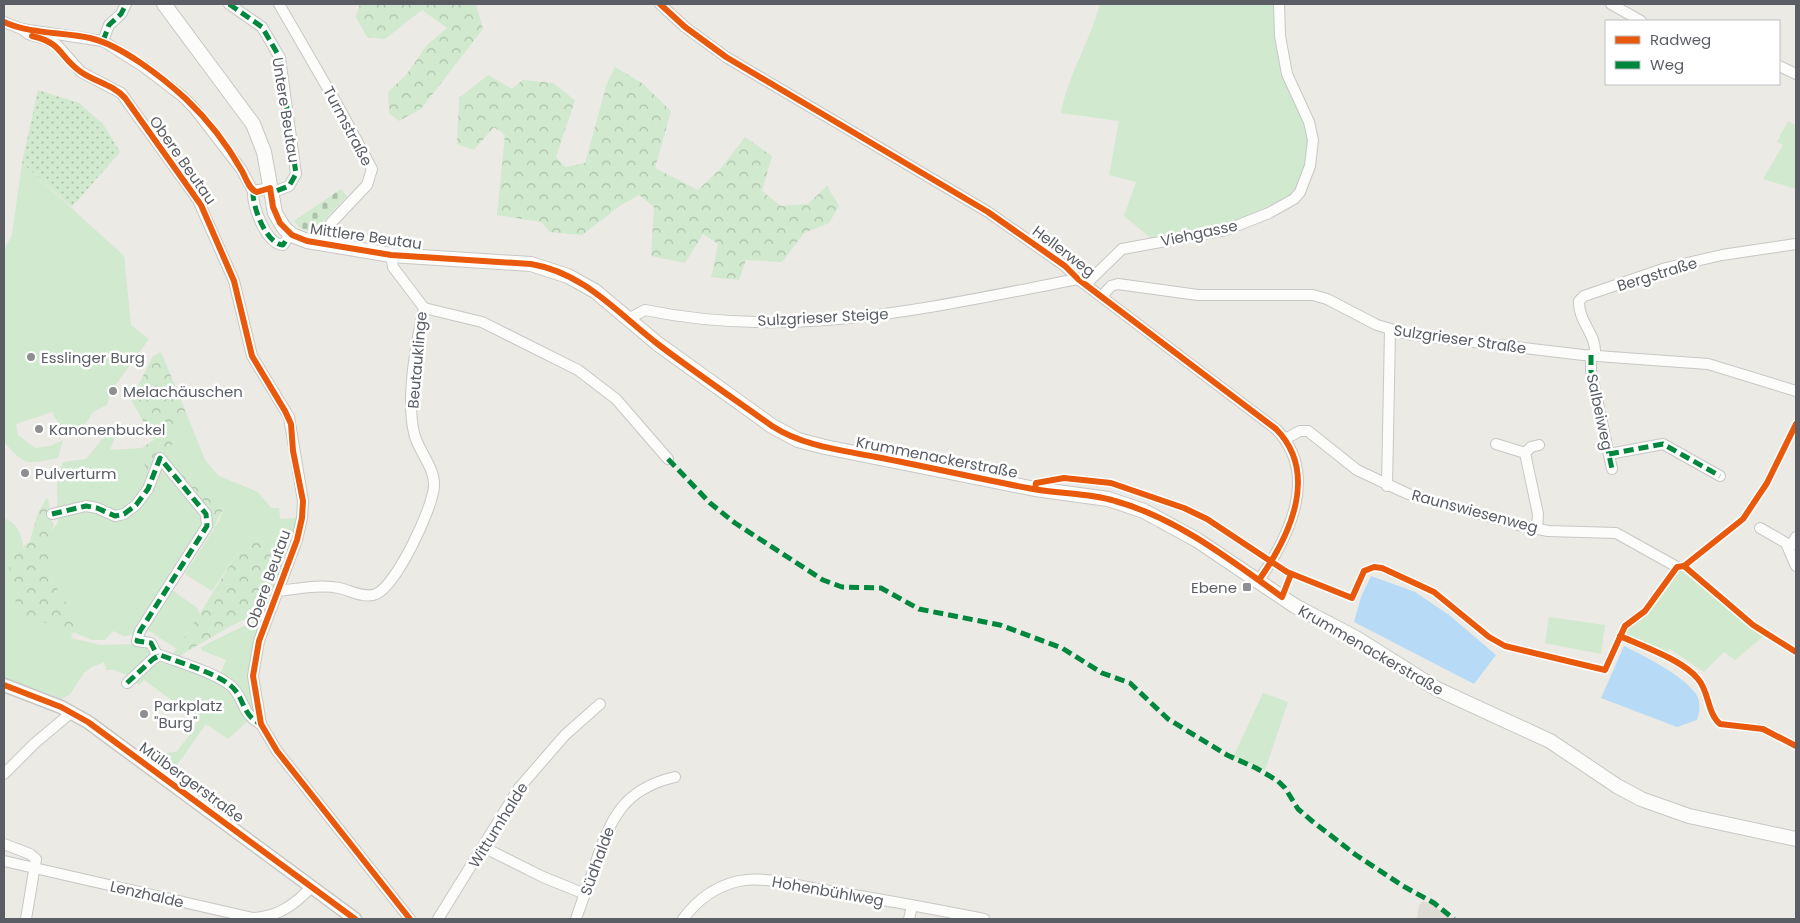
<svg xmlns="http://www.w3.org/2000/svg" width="1800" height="923" viewBox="0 0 1800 923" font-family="Poppins,sans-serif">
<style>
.education{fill:#dedcd4}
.green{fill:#d1e9ce}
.forest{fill:url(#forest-crowns)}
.cemetery{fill:url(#cemetery-stones)}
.garden{fill:url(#garden-dots)}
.water{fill:#b7dbf7}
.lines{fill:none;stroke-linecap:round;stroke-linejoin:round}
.minor-casing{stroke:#c7c7c6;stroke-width:12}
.tertiary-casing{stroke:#c7c7c6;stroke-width:15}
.secondary-casing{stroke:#c7c8c6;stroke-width:16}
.minor{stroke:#fcfcfb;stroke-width:10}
.tertiary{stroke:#fcfcfb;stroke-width:12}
.secondary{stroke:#fcfcfb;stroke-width:14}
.quiet{stroke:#00873e;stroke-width:5;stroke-dasharray:10 5;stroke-linecap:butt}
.cycleway-casing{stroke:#fff;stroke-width:9}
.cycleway{stroke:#e8590c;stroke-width:6}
.poi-dot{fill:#8d8f91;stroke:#fff;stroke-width:2}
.labels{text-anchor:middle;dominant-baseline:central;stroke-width:5;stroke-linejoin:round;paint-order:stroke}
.street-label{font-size:15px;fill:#5a5e64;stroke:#fff}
.poi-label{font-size:15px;fill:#5a5e64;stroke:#fff;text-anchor:start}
</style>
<defs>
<pattern id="forest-crowns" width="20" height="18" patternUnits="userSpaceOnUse" patternTransform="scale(1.25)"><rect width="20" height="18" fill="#d1e9ce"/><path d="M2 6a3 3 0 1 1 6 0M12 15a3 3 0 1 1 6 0" fill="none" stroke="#adc0ab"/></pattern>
<pattern id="cemetery-stones" width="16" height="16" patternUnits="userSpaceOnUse" patternTransform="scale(1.25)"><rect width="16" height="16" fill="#d1e9ce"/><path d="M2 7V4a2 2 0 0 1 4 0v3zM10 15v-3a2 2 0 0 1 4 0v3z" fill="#adc0ab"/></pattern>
<pattern id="garden-dots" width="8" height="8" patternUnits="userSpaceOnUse" patternTransform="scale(1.25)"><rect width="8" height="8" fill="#d1e9ce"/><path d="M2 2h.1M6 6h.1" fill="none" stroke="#adc0ab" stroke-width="1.8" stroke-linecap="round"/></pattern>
</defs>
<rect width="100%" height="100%" fill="#ebeae4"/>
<path class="education" d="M1423,901L1435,906L1451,919H1417L1419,905Z"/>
<g class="green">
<path d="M1100,4H1276L1277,23L1304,118L1310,153L1294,194L1273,207L1233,225L1152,239L1124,216L1136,182L1109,175L1119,121L1061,113C1068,75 1090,41 1100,4Z"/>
<path d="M1788,121L1796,126V189L1763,179L1783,145L1777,142Z"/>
<path d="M22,163L124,256L131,325L149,339L114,387L107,392L109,398L107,405L93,412L78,435L66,438L52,412L16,424L18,435L35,448L50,446L63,440L58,458C25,464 27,467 4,442V250L12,235Z"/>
<path d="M185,410L205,460L219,476L258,492L271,508H279L280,519L298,518L290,550L248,537L212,591L185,574L220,519L225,505L169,453Z"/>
<path d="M112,427L116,434L110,450L142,448L147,475H165L200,513L204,523L133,635L124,636L113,631L105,640H92L73,632L71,638L101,645L139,644L149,649V657L130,676L114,670H106L104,662L92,667L84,673L70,694L62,699L4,678V519C15,520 23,536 23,547L8,561L75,617C68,605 57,593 52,580C45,564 45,535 58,523L57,484L63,462L86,459Z"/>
<path d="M1681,571L1693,576L1731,610L1765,635L1735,660L1724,652L1704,672L1670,649L1664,656L1627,636L1625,631L1648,610L1674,574Z"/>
<path d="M172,590L197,608L200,615L177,649L146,629Z"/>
<path d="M264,616L254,711L248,721L228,739L206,724L172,772L157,761L164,753L176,752L189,736L198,719L144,680L139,685L135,682L158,661L220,675L226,660L201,650V647Z"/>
<path d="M1549,617L1605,625L1601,654L1545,643Z"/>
<path d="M1263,693L1288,702L1265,770L1233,757Z"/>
</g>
<g class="forest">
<path d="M360,4H476L483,29L421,109L399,121L389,113L388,92L406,75L427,45L447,28L422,10L385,39L367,37L356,17Z"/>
<path d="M615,67L642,83L671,111L655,168L698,190L722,167L745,137L772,156L762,191L781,206L808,204L827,186L839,206L829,223L804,233L782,262L746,260L739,280L711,277L718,244L703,234L685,263L651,256L654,207L639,195L621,205L582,235L550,232L541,222L497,215L505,135L494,127L474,150L457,144L459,98L488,75L512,89L523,80L553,83L575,100L556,157L565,167L585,163L607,83Z"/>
<path d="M161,352L185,410L169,453L225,505L213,529L204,523L200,513L165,476L146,475L142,448L154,440L131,400L153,356Z"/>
<path d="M46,499H48L53,527L48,545L51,579L75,617L72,632L21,614L16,604L8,561L30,541L38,513Z"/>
<path d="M248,537L290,550L266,609L229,627L176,658L173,654C200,616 222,576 248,537Z"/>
</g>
<path class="cemetery" d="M341,189L347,196L312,233L300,228L294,221Z"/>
<path class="garden" d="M38,90L79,103L103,124L120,152L72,207L22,163Z"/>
<g class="water">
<path d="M1371,576L1415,592L1449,615L1496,655L1474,684L1354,622L1361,597Z"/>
<path d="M1624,646C1644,656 1683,675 1696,694C1701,702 1700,712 1697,720L1677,727L1601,698Z"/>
</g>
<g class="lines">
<g class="minor-casing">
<g id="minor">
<path d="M229,4L262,27L280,58L296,174L289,186L271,193"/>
<path d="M279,4L342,113L372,169L367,185L331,223L326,245"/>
<path d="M660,4L685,27L726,57L988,212L1065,266L1078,279L1276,429C1320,474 1289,537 1259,580"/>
<path d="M1611,4L1641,21"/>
<path d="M4,22L22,29L103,41L144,67L182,96L194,108L241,169L253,191L270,188"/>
<path d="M22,29L28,34L45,39L57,45L81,72L121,93L198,200L234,281L252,356L289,417L303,501L302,518L297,540L259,641L253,676L261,724L277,751L410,919"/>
<path d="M103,41L109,25L121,14L126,4"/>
<path d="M1779,66L1796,74"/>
<path d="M253,191C252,206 266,244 283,245L290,234"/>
<path d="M1086,284L1122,249L1226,230L1269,213L1294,199L1300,192L1310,166L1313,140L1309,122L1287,74L1280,36L1279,4"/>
<path d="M1102,296L1111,286L1118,284L1198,295H1313L1327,299L1377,325L1407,334L1583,355L1708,364L1796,391"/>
<path d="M424,308L482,322L578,370L616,399L668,459"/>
<path d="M628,319L645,310C794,341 932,307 1078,279"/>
<path d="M1591,355V371L1612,469"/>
<path d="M1595,355C1597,334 1578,322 1579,301L1584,296L1666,268L1722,255L1796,244"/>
<path d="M1285,439L1300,431H1308L1357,470L1408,494L1519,525L1548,531L1616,533L1677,567"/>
<path d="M1496,444L1525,453L1538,514L1537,529"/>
<path d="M1525,453L1531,447L1539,445"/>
<path d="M1609,454L1663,444L1720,476"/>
<path d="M1387,486L1390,330"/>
<path d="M52,514L86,506L97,508L115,516L124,514L136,505L148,489L160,458L206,514L207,526L140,631L137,641L151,643L157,655"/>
<path d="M1760,528L1786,543L1796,566"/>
<path d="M1789,549L1796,537"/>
<path d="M278,591C297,589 320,584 339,588C349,590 365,599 376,594C396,586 433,508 434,486C435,467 418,451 414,433C406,398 416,343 424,308L393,267L391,255"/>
<path d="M127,683L153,659L160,655C181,663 213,672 230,685C245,697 241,715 261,724"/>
<path d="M4,774L35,743L72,712"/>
<path d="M4,844L30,854L36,859L26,919"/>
<path d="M483,847L543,877L585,894"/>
<path d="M4,861L253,918C278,917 296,904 312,886"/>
<path d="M438,919L519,788L565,735L600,704"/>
<path d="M576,919C582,901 589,883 595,865C611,818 623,789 675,777"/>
<path d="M683,919C697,900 716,886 739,881C764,876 793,885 818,889C874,898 929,908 984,919"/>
<path d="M909,919L912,906"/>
</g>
</g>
<g class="tertiary-casing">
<path id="tertiary" d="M4,685L61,707L88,722L355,919"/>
</g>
<g class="secondary-casing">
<path id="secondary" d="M164,4L253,124L264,152L275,213L284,228L292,235L307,241L391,255L531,264L568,276L595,291L658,344L772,426L798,440L825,447L1035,489L1108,499L1144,511L1197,540L1295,606L1356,638L1437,689L1550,741L1617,786L1641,799L1689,816L1796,839"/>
</g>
<use href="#minor" class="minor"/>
<use href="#tertiary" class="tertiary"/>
<use href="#secondary" class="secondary"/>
<g class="quiet">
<path d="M229,4L262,27L280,58L296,174L289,186L271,193"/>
<path d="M103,41L109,25L121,14L126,4"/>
<path d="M253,191C252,206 266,244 283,245L290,234"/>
<path d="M1591,355V371L1612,469"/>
<path d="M1609,454L1663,444L1720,476"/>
<path d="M668,459L710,503L735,523L823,580L842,587L881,588L919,609L1000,625L1062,648L1102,673L1130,683L1168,719L1227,755L1256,768L1278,781L1285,788L1298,809L1312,821L1356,855L1403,886L1434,903L1454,919"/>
<path d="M52,514L86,506L97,508L115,516L124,514L136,505L148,489L160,458L206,514L207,526L140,631L137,641L151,643L157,655"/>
<path d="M127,683L153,659L160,655C181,663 213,672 230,685C245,697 241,715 261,724"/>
</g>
<g class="cycleway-casing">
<g id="cycleway">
<path d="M660,4L685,27L726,57L988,212L1065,266L1078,279L1276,429C1320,474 1289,537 1259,580"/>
<path d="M4,22C30,34 62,32 90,38C121,45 162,77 186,99C207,119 228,146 242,171C246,178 249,190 257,192L270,188L273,207L280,223L292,235L307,241L391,255L531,264C585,273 618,314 659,345C696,373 734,399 772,426C803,446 840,450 876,457C929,467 980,479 1033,489C1060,494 1089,493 1115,501C1177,518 1232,561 1282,597L1291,574"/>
<path d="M32,36C63,43 59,57 81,72C95,82 114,85 125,98L201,205L234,281L252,356L285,411L291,424L293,451L303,501L302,518L297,540L259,641L253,676L261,724L277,751L410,919"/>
<path d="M1035,489L1036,483L1064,478L1111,483L1184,508L1207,519L1287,572L1352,598L1364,571L1374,567L1382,568L1434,592L1489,637L1505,646L1605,670L1625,626L1645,611L1677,567L1684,566L1743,519L1767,483L1796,424"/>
<path d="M1684,566L1753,625L1796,652"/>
<path d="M1620,636C1642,646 1683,660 1698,679C1709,691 1707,713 1720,724L1763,729L1796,746"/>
<path d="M4,685L61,707L88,722L355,919"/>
</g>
</g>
<use href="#cycleway" class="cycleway"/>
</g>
<g class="poi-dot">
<circle cx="31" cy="357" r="5"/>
<circle cx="113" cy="391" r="5"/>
<circle cx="39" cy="429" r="5"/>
<circle cx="25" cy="473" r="5"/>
<rect x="1242" y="582" width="10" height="10" rx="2.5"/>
<circle cx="144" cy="714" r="5"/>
</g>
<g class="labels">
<g class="street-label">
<text transform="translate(286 110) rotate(81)">Untere Beutau</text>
<text transform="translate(348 126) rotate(62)">Turmstraße</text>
<text transform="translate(183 160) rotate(55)">Obere Beutau</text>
<text transform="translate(1199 233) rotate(-12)">Viehgasse</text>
<text transform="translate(366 236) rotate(8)">Mittlere Beutau</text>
<text transform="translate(1064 251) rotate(37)">Hellerweg</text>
<text transform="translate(1657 274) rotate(-17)">Bergstraße</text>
<text transform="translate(823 317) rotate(-3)">Sulzgrieser Steige</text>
<text transform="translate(1460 339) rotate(8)">Sulzgrieser Straße</text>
<text transform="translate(417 360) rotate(-85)">Beutauklinge</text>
<text transform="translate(1600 412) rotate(78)">Salbeiweg</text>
<text transform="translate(937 457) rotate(11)">Krummenackerstraße</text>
<text transform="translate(1475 511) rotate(15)">Raunswiesenweg</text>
<text transform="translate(268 579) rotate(-70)">Obere Beutau</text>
<text transform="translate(1371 650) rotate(30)">Krummenackerstraße</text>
<text transform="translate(192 782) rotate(36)">Mülbergerstraße</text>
<text transform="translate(498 825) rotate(-58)">Wittumhalde</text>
<text transform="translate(597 861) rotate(-70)">Südhalde</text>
<text transform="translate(828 891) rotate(10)">Hohenbühlweg</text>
<text transform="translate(147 894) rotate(13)">Lenzhalde</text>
</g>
<g class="poi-label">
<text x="41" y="357">Esslinger Burg</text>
<text x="123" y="391">Melachäuschen</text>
<text x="49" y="429">Kanonenbuckel</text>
<text x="35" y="473">Pulverturm</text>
<text x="1237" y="587" text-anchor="end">Ebene</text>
<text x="154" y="705">Parkplatz<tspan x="154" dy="17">"Burg"</tspan></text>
</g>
</g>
<rect width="1800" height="923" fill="none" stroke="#5a5e64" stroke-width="10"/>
<rect x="1605" y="20" width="175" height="65" fill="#ffffff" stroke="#bdbfc1"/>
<rect x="1615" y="36" width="25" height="8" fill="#e8590c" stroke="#bdbfc1"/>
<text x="1650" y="45" font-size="15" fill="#5a5e64">Radweg</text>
<rect x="1615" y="61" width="25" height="8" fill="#00873e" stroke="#bdbfc1"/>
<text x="1650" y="70" font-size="15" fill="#5a5e64">Weg</text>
</svg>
